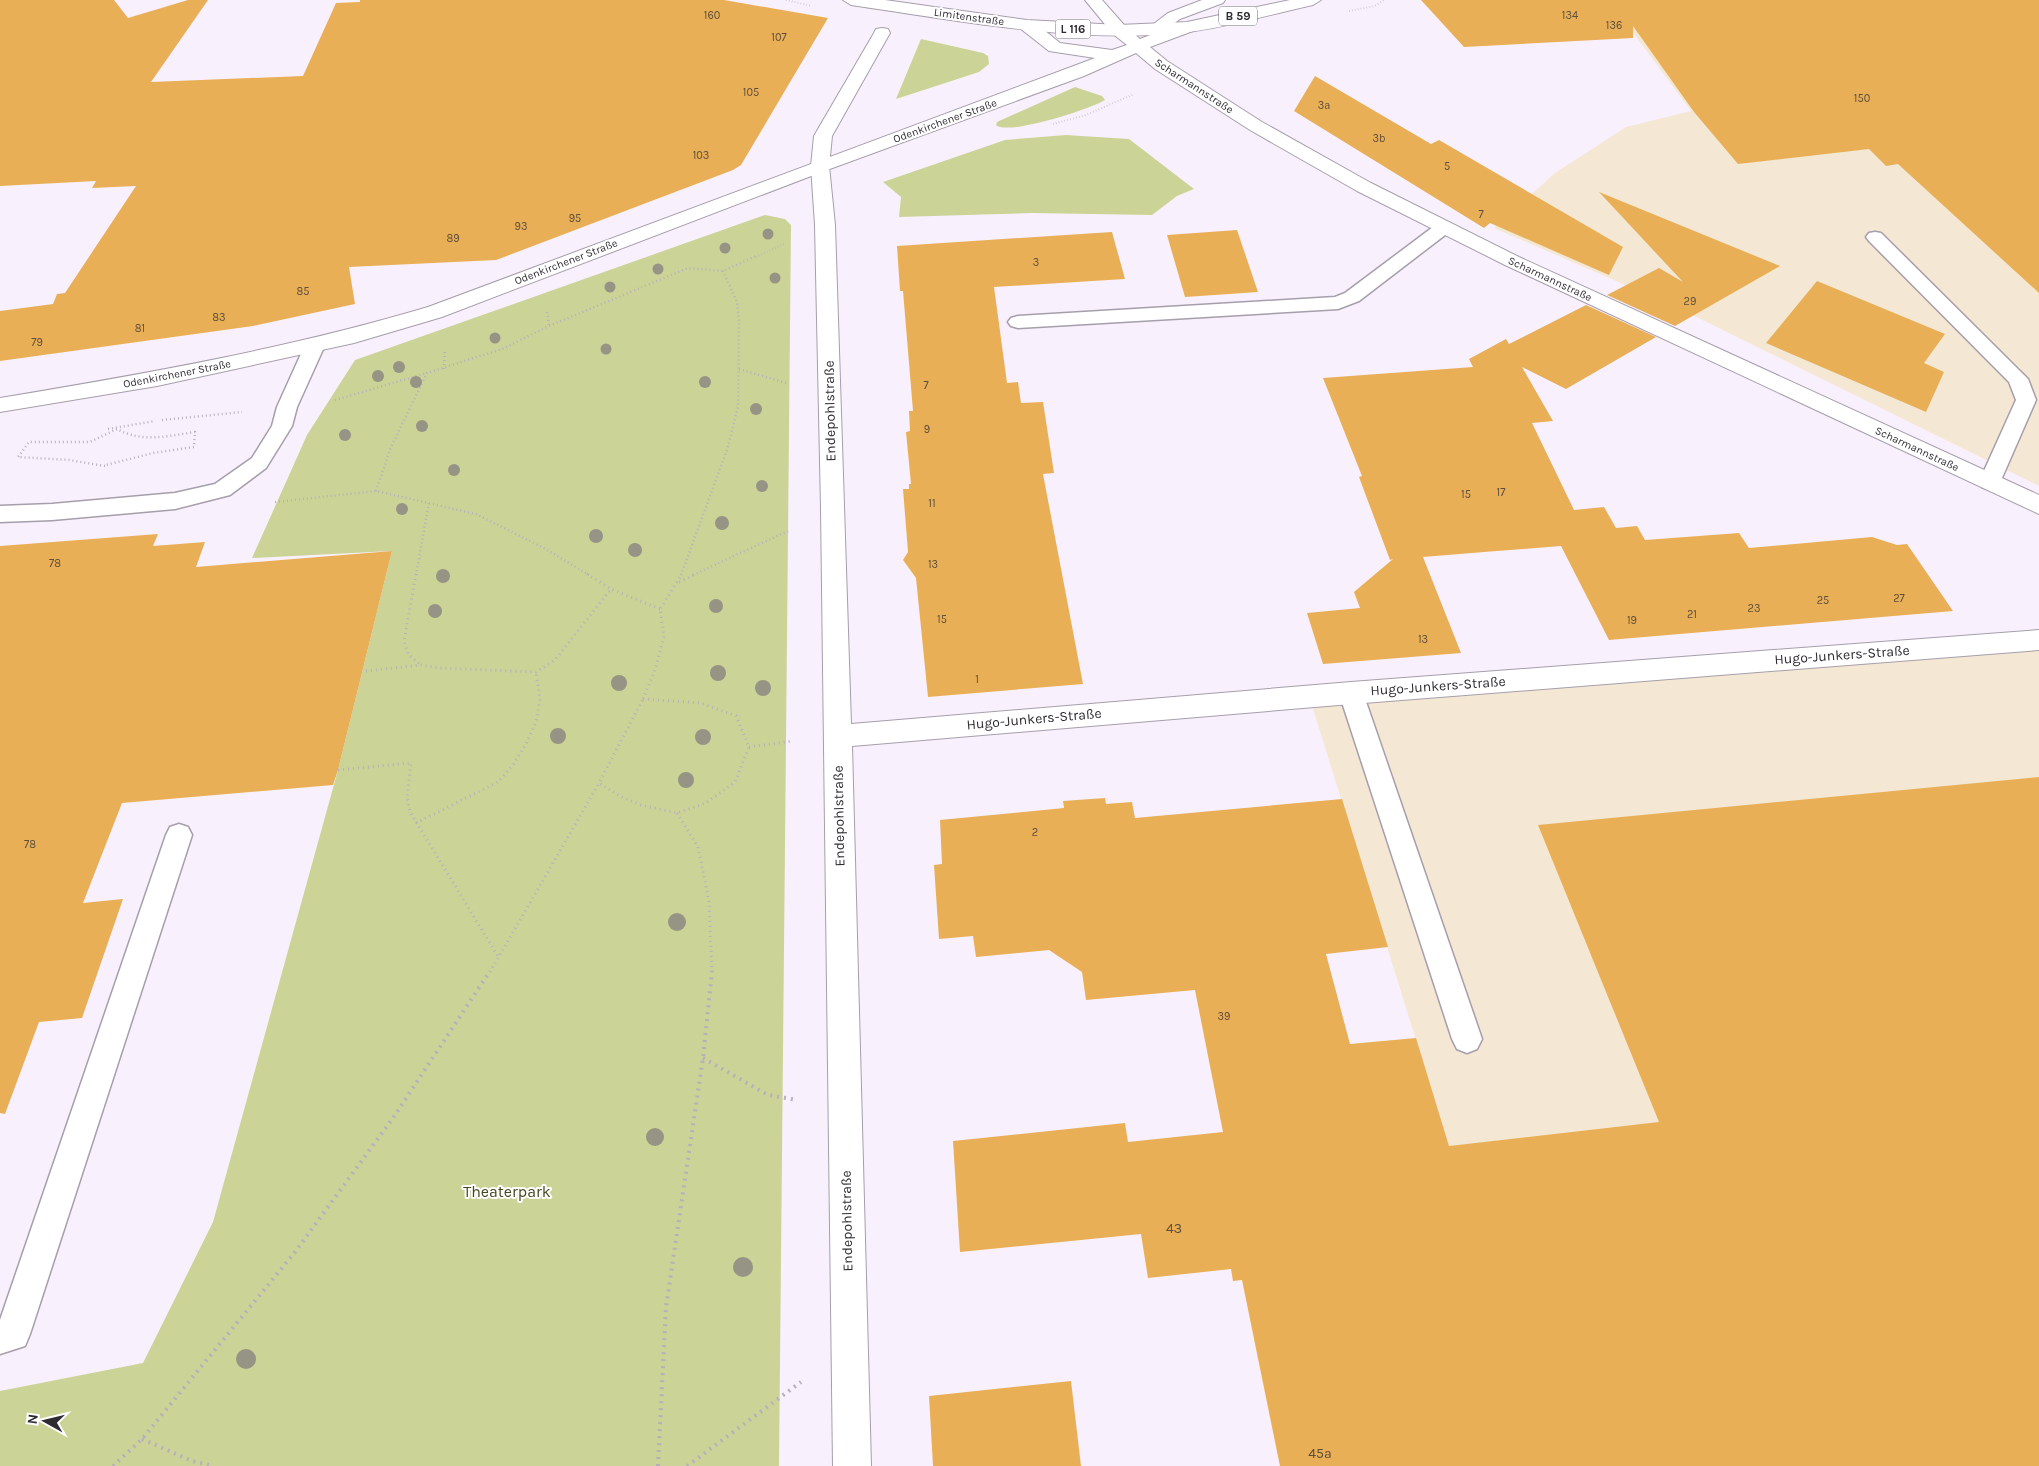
<svg xmlns="http://www.w3.org/2000/svg" width="2039" height="1466" viewBox="0 0 2039 1466" font-family="Karla,sans-serif">
<style>
.industrial{fill:#f4e8d4}
.green{fill:#ccd397}
.building{fill:#e8af57}
.lines{fill:none;stroke-linecap:round;stroke-linejoin:round}
.lane-casing{stroke:#a69eab;stroke-width:3}
.street-casing{stroke:#a69eab;stroke-width:2}
.secondary-casing{stroke:#a69eab;stroke-width:2}
.primary-casing{stroke:#a69eab;stroke-width:2}
.path-far3{stroke:#b7b0bb;stroke-width:2;stroke-dasharray:0.5 2.5;stroke-linecap:butt}
.path-far2{stroke:#b7b0bb;stroke-width:2.5;stroke-dasharray:1 3;stroke-linecap:butt}
.path-far1{stroke:#b7b0bb;stroke-width:3;stroke-dasharray:1 4;stroke-linecap:butt}
.path{stroke:#b7b0bb;stroke-width:4;stroke-dasharray:2 5;stroke-linecap:butt}
.lane{fill:#fff;fill-rule:evenodd}
.street{fill:#fff;fill-rule:evenodd}
.secondary{fill:#fff;fill-rule:evenodd}
.primary{fill:#fff;fill-rule:evenodd}
.tree{fill:#969484}
.labels{text-anchor:middle;dominant-baseline:central;stroke-width:4;stroke-linejoin:round;paint-order:stroke}
.number-label{font-size:11px;fill:#5d4d3a}
.far-street-label{font-size:11px;fill:#2f2c31;stroke:#fff}
.shield{fill:#fff;stroke:#6d6b6f;stroke-width:1}
.shield-label{font-size:12px;font-weight:bold;fill:#2f2c31}
.street-label{font-size:14px;fill:#2f2c31;stroke:#fff}
.near-number-label{font-size:14px;fill:#5d4d3a}
.near-park-label{font-size:16px;fill:#454920;stroke:#fff}
</style>
<rect width="100%" height="100%" fill="#f9f0fe"/>
<g class="industrial">
<path d="M2039,0V486L1676,307L1494,228L1555,173L1626,127L1691,111L1617,11Z"/>
<path d="M2039,640V1466H1280L1254,1339L1500,1310L1309,696Z"/>
</g>
<g class="green">
<path d="M921,39L983,53L988,56L989,64L979,72L896,99Z"/>
<path d="M1075,87L1102,96L1105,100C1091,109 1007,136 996,125L997,122Z"/>
<path d="M1066,135L1129,139L1194,189L1177,196L1152,215L1032,213L899,217L901,197L883,182L1005,140Z"/>
<path d="M765,215L785,219L791,225L779,1466H0V1391L143,1363L213,1222L338,770L392,551L252,558L307,435L355,360Z"/>
</g>
<g class="building">
<path d="M0,0H114L128,18L188,0H208L151,82L303,76L336,3L360,2V0H724L828,18L741,165L733,170L496,260L349,267L355,304L253,326L0,361V311L53,304L57,294L65,293L136,186L92,188L96,181L0,186Z"/>
<path d="M1421,0H2039V293L1898,164L1886,166L1869,149L1738,164L1694,112L1633,26V38L1464,47Z"/>
<path d="M1315,76L1431,144L1439,140L1623,247L1609,275L1490,223L1484,228L1294,111Z"/>
<path d="M1599,192L1780,266L1675,326L1607,295L1659,268L1683,282Z"/>
<path d="M1237,230L1258,292L1185,297L1167,235Z"/>
<path d="M1112,232L1125,279L994,287L1007,383L1018,382L1021,403L1043,402L1054,473L1043,474L1083,684L928,697L916,578L903,560L908,552L903,489H909V484H911L906,432L910,431L909,411H913L903,291H900L897,246Z"/>
<path d="M1817,281L1945,334L1924,363L1944,372L1926,412L1766,343Z"/>
<path d="M1586,305L1656,337L1566,389L1522,367L1553,421L1532,423L1574,510L1604,507L1616,528L1637,526L1645,540L1739,533L1749,548L1872,537L1897,545L1907,544L1953,611L1609,640L1561,546L1484,552L1423,557L1461,653L1323,664L1307,613L1360,608L1354,592L1393,559L1390,560L1359,477L1362,476L1323,378L1473,367L1469,359L1506,339L1509,344Z"/>
<path d="M158,534L153,546L205,542L196,567L392,551L338,770L333,785L122,803L83,903L123,899L82,1018L39,1022L5,1114L0,1113V546Z"/>
<path d="M2039,777V1466H1280L1242,1280L1233,1281L1231,1269L1148,1278L1141,1234L960,1252L953,1141L1125,1123L1128,1142L1223,1132L1195,990L1086,1000L1082,972L1049,950L976,957L973,936L939,939L934,865L942,864L940,820L1064,808L1063,801L1105,798L1106,804L1132,802L1135,818L1342,799L1388,947L1326,954L1350,1044L1416,1038L1449,1146L1659,1122L1538,825Z"/>
<path d="M1071,1381L1081,1466H933L929,1396Z"/>
</g>
<g class="lines">
<g class="lane-casing">
<g id="lane">
<path d="M1443,223L1449,224L1452,228L1449,232L1359,301L1338,309L1018,328L1011,326L1008,322L1011,318L1018,316L1335,297L1345,293L1437,224Z"/>
<path d="M1875,232L1881,233L2028,379L2036,400L1998,487L1990,490L1982,487L1979,482L2016,400L2009,382L1869,241L1866,237L1869,233Z"/>
<path d="M315,339L322,341L325,345L297,407L292,426L266,468L230,495L175,509L52,520L0,522V506L52,504L175,493L215,484L252,458L272,426L277,407L305,345L308,341Z"/>
<path d="M1351,683L1360,686L1363,693L1482,1039L1477,1049L1467,1053L1457,1049L1452,1039L1339,693L1342,686Z"/>
<path d="M179,824L188,827L192,835L30,1334L25,1346L0,1354V1320L166,835L170,827Z"/>
</g>
</g>
<g class="street-casing">
<path id="street" d="M882,28L888,29L890,33L832,136L829,166L835,225L851,724L1351,682L2039,630V650L1351,704L852,746L871,1466H833L821,508L815,225L811,166L814,136L874,33L876,29Z"/>
</g>
<g class="secondary-casing">
<g id="secondary">
<path d="M1085,0H1102L1125,26L1140,39L1181,23H1193L1195,27L1193,31L1150,47L1167,61L1262,122L1371,183L1519,257L2039,495V514L1505,265L1357,191L1250,130L1155,69L1136,53L1084,76L827,170L442,317L354,343L157,386L0,412V398C144,374 287,349 428,307L1095,58L1049,51L1021,29L1019,25L1021,21H1033L1060,43L1112,50L1127,45L1113,34Z"/>
<path d="M1202,0H1225L1223,3L1180,19L1165,30H1153L1151,26L1168,13Z"/>
</g>
</g>
<g class="primary-casing">
<path id="primary" d="M843,0H885L1027,20L1119,25L1187,22L1290,0H1321L1313,5C1271,14 1229,27 1187,32C1080,45 957,20 851,5Z"/>
</g>
<g class="path-far3">
<path d="M786,0L812,6"/>
<path d="M1349,11L1375,6L1384,0"/>
<path d="M1053,124L1086,115L1134,94"/>
<path d="M756,257L784,244"/>
</g>
<g class="path-far2">
<path d="M547,312L549,326"/>
<path d="M444,369L445,349"/>
<path d="M739,369L786,383"/>
<path d="M335,400L427,373"/>
<path d="M162,420L242,412"/>
<path d="M108,429L155,421"/>
<path d="M105,466L69,460L18,457L29,442H90L117,429C142,443 168,436 195,432L194,447L153,453L106,465"/>
<path d="M376,491L391,447L427,373L502,349L549,326L688,268L723,271L758,255"/>
<path d="M275,502L376,491L476,514L542,547L589,575"/>
<path d="M416,575L429,502"/>
<path d="M681,575L727,450L738,407L739,322L737,302L723,271"/>
<path d="M693,575L788,531"/>
</g>
<g class="path-far1">
<path d="M416,574L404,641L408,654L421,665"/>
<path d="M587,574L611,589L660,609"/>
<path d="M679,582L696,574"/>
<path d="M366,671L421,665L440,668L536,672L555,660L611,589"/>
<path d="M643,699L655,670L664,636L660,609L682,574"/>
<path d="M643,699L701,703L736,716L749,747L735,782L706,803L677,813L641,805L620,796L599,783Z"/>
<path d="M749,747L793,741"/>
<path d="M338,770L411,763L407,798L410,812L499,958"/>
<path d="M677,813L698,847L709,901L712,972"/>
<path d="M416,823L498,782L513,765L526,744L536,722L540,699L536,672"/>
<path d="M490,972L599,783"/>
</g>
<g class="path">
<path d="M703,1058L768,1095L797,1100"/>
<path d="M142,1439L192,1461L213,1466"/>
<path d="M113,1466L142,1439L295,1252L393,1118L490,971"/>
<path d="M658,1466L666,1307L703,1058L712,971"/>
<path d="M687,1466L801,1382"/>
</g>
<use href="#lane" class="lane"/>
<use href="#street" class="street"/>
<use href="#secondary" class="secondary"/>
<use href="#primary" class="primary"/>
</g>
<g class="tree">
<circle cx="768" cy="234" r="5.5"/>
<circle cx="725" cy="248" r="5.5"/>
<circle cx="658" cy="269" r="5.5"/>
<circle cx="775" cy="278" r="5.5"/>
<circle cx="610" cy="287" r="5.5"/>
<circle cx="495" cy="338" r="5.5"/>
<circle cx="606" cy="349" r="5.5"/>
<circle cx="399" cy="367" r="6"/>
<circle cx="378" cy="376" r="6"/>
<circle cx="416" cy="382" r="6"/>
<circle cx="705" cy="382" r="6"/>
<circle cx="756" cy="409" r="6"/>
<circle cx="422" cy="426" r="6"/>
<circle cx="345" cy="435" r="6"/>
<circle cx="454" cy="470" r="6"/>
<circle cx="762" cy="486" r="6"/>
<circle cx="402" cy="509" r="6"/>
<circle cx="722" cy="523" r="7"/>
<circle cx="596" cy="536" r="7"/>
<circle cx="635" cy="550" r="7"/>
<circle cx="443" cy="576" r="7"/>
<circle cx="716" cy="606" r="7"/>
<circle cx="435" cy="611" r="7"/>
<circle cx="718" cy="673" r="8"/>
<circle cx="619" cy="683" r="8"/>
<circle cx="763" cy="688" r="8"/>
<circle cx="558" cy="736" r="8"/>
<circle cx="703" cy="737" r="8"/>
<circle cx="686" cy="780" r="8"/>
<circle cx="677" cy="922" r="9"/>
<circle cx="655" cy="1137" r="9"/>
<circle cx="743" cy="1267" r="10"/>
<circle cx="246" cy="1359" r="10"/>
</g>
<g class="labels">
<g class="number-label">
<text x="712" y="15">160</text>
<text x="1570" y="15">134</text>
<text x="1614" y="25">136</text>
<text x="779" y="37">107</text>
<text x="751" y="92">105</text>
<text x="1862" y="98">150</text>
<text x="1324" y="105">3a</text>
<text x="1379" y="138">3b</text>
<text x="701" y="155">103</text>
<text x="1447" y="166">5</text>
<text x="1481" y="214">7</text>
<text x="575" y="218">95</text>
<text x="521" y="226">93</text>
<text x="453" y="238">89</text>
<text x="1036" y="262">3</text>
<text x="303" y="291">85</text>
<text x="1690" y="301">29</text>
<text x="219" y="317">83</text>
<text x="140" y="328">81</text>
<text x="37" y="342">79</text>
<text x="926" y="385">7</text>
<text x="927" y="429">9</text>
<text x="1501" y="492">17</text>
<text x="1466" y="494">15</text>
<text x="932" y="503">11</text>
<text x="55" y="563">78</text>
<text x="933" y="564">13</text>
<text x="1899" y="598">27</text>
<text x="1823" y="600">25</text>
<text x="1754" y="608">23</text>
<text x="1692" y="614">21</text>
<text x="942" y="619">15</text>
<text x="1632" y="620">19</text>
<text x="1423" y="639">13</text>
<text x="977" y="679">1</text>
<text x="1035" y="832">2</text>
<text x="30" y="844">78</text>
<text x="1224" y="1016">39</text>
</g>
<g class="far-street-label">
<text transform="translate(969 17) rotate(8)">Limitenstraße</text>
<text transform="translate(1194 86) rotate(33)">Scharmannstraße</text>
<text transform="translate(945 121) rotate(-20)">Odenkirchener Straße</text>
<text transform="translate(566 262) rotate(-21)">Odenkirchener Straße</text>
<text transform="translate(1550 279) rotate(25)">Scharmannstraße</text>
<text transform="translate(177 374) rotate(-11)">Odenkirchener Straße</text>
<text transform="translate(1917 449) rotate(25)">Scharmannstraße</text>
</g>
<g class="shield">
<rect x="1219" y="6.5" width="38" height="19" rx="4"/>
<rect x="1055.5" y="19.5" width="35" height="19" rx="4"/>
</g>
<g class="shield-label">
<text x="1238" y="16">B 59</text>
<text x="1073" y="29">L 116</text>
</g>
<g class="street-label">
<text transform="translate(830 411) rotate(-91)">Endepohlstraße</text>
<text transform="translate(1842 655) rotate(-4)">Hugo-Junkers-Straße</text>
<text transform="translate(1438 686) rotate(-4)">Hugo-Junkers-Straße</text>
<text transform="translate(1034 719) rotate(-5)">Hugo-Junkers-Straße</text>
<text transform="translate(839 816) rotate(-91)">Endepohlstraße</text>
<text transform="translate(847 1221) rotate(-91)">Endepohlstraße</text>
</g>
<g class="near-number-label">
<text x="1174" y="1228">43</text>
<text x="1320" y="1453">45a</text>
</g>
<g class="near-park-label">
<text x="507" y="1191">Theaterpark</text>
</g>
</g>
<g transform="translate(45 1421) rotate(278)" stroke="#ffffff" stroke-width="4" paint-order="stroke">
<path d="M0-4L9 19L0 12L-9 19Z" fill="#2f2c31"/>
<text y="-8" font-size="14" font-weight="bold" text-anchor="middle" fill="#2f2c31">N</text>
</g>
</svg>
